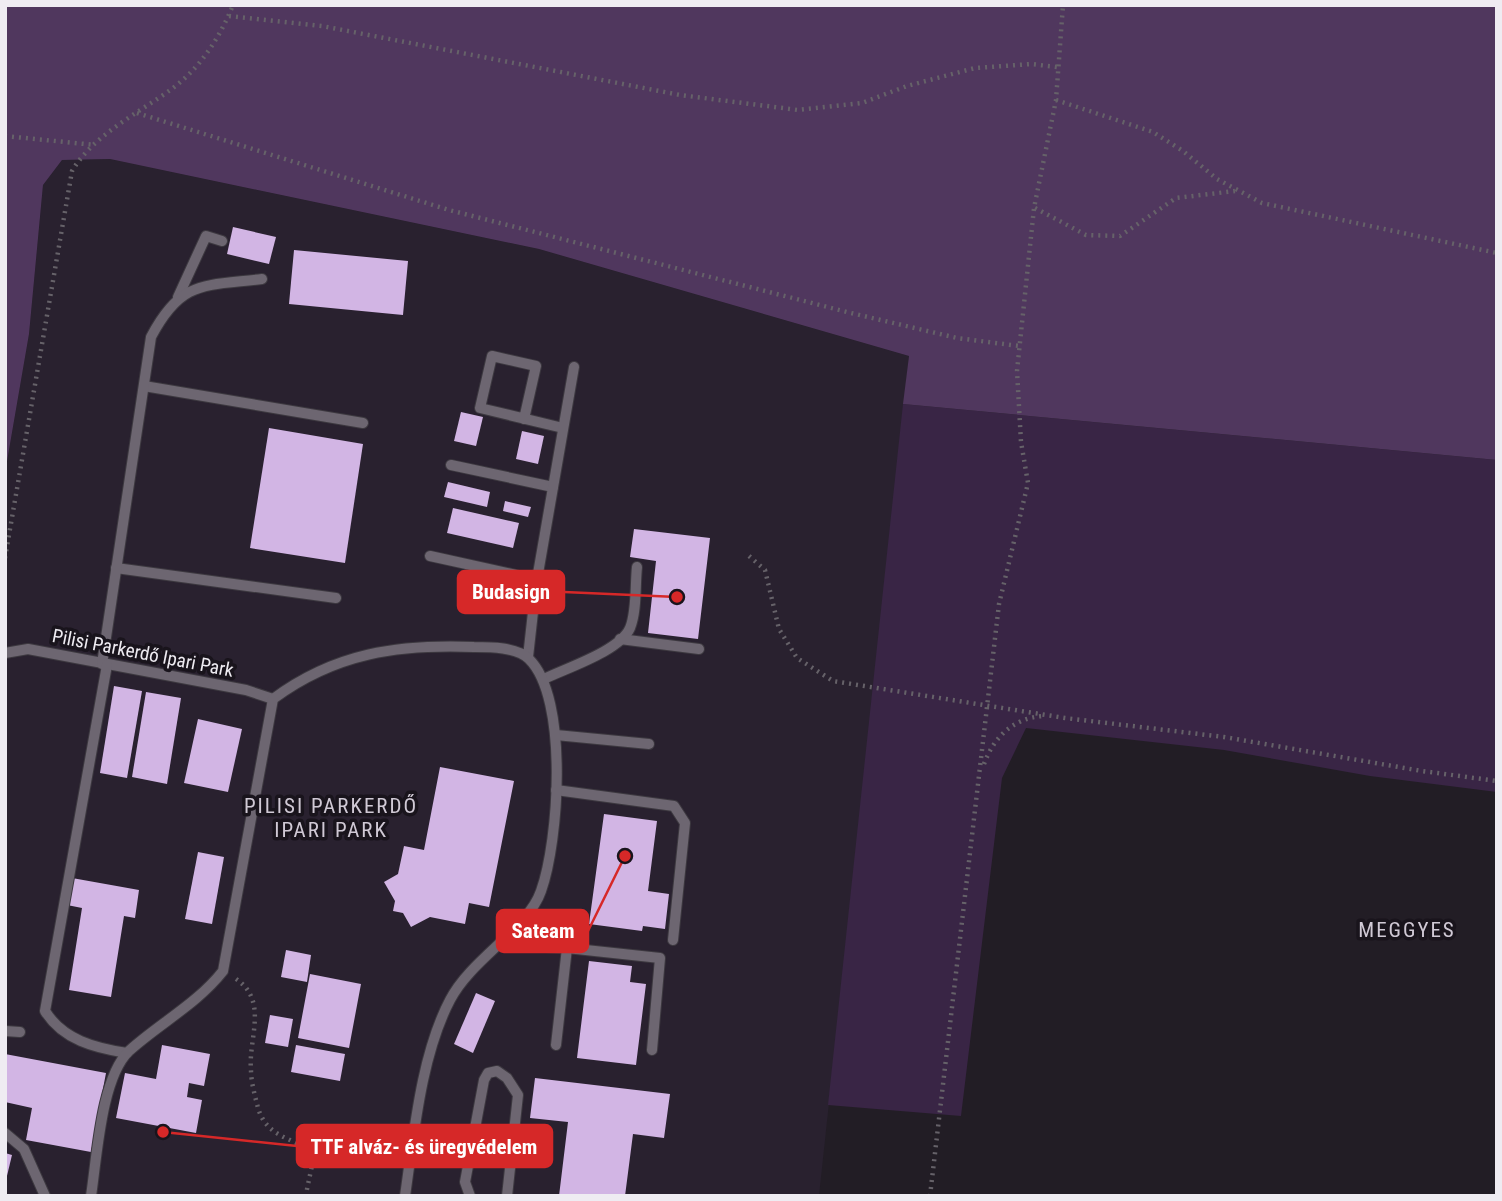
<svg xmlns="http://www.w3.org/2000/svg" width="1502" height="1201" viewBox="0 0 1502 1201" font-family="'Roboto Condensed',sans-serif">
<style>
.built{fill:#29212f}
.green{fill:#392545}
.forest{fill:#50375e}
.building{fill:#d2b5e4}
.lines{fill:none;stroke-linecap:round;stroke-linejoin:round}
.lane-casing{stroke:#3d3940;stroke-width:12}
.path{stroke:#666269;stroke-width:4.5;stroke-dasharray:2 5;stroke-linecap:butt}
.lane{stroke:#6d6671;stroke-width:10}
.labels{text-anchor:middle;dominant-baseline:central;stroke-width:7;stroke-linejoin:round;paint-order:stroke}
.street-label{font-size:19px;fill:#efecf2;stroke:#19141c}
.neighbourhood-label{font-size:21px;letter-spacing:2px;fill:#d0c9d5;stroke:#19141c}
.leader{fill:none;stroke:#d62828;stroke-width:2.5}
.callout-dot{fill:#d62828;stroke:#19141c;stroke-width:2.5}
.callout{fill:#d62828;stroke:#d62828;stroke-width:2.5}
.callout-label{font-size:21px;text-anchor:middle;font-weight:bold;fill:#fff}
</style>
<rect width="100%" height="100%" fill="#221d25"/>
<path class="built" d="M110,159L539,249L909,356L819,1196H5V473L29,334L43,185L62,160Z"/>
<path class="green" d="M903,404L1497,460V792L1370,776L1224,750L1026,728L1002,778L961,1116L828,1105Z"/>
<path class="forest" d="M5,5H1497V460L903,404L909,356L539,249L110,159L62,160L43,185L29,334L5,473Z"/>
<g class="building">
<path d="M233,227L276,237L269,264L227,254Z"/>
<path d="M294,250L408,261L403,315L289,304Z"/>
<path d="M461,412L483,417L476,446L454,441Z"/>
<path d="M269,428L363,444L345,563L250,548Z"/>
<path d="M522,431L544,436L538,464L516,459Z"/>
<path d="M448,482L490,492L487,507L444,497Z"/>
<path d="M505,501L531,507L528,517L503,511Z"/>
<path d="M453,508L519,523L513,548L447,533Z"/>
<path d="M634,529L710,538L698,639L648,633L656,561L630,557Z"/>
<path d="M114,686L142,691L127,778L100,773Z"/>
<path d="M146,692L181,698L167,784L132,777Z"/>
<path d="M198,719L242,729L228,792L184,783Z"/>
<path d="M440,767L514,781L489,907L469,903L465,924L430,917L411,927L403,913L393,911L395,901L384,882L398,874L404,846L424,850Z"/>
<path d="M604,814L657,821L648,891L669,894L665,929L643,926L642,931L589,924Z"/>
<path d="M198,852L224,857L212,924L185,919Z"/>
<path d="M72,878L139,890L135,918L124,916L111,997L69,990L82,908L67,905Z"/>
<path d="M286,950L311,955L307,982L281,977Z"/>
<path d="M589,961L632,966L630,982L646,984L636,1065L577,1058Z"/>
<path d="M310,974L361,984L349,1048L298,1038Z"/>
<path d="M476,993L495,1001L473,1053L454,1044Z"/>
<path d="M270,1015L293,1019L288,1047L265,1043Z"/>
<path d="M162,1045L210,1054L204,1086L189,1083L187,1097L202,1100L196,1133L116,1118L125,1073L156,1079Z"/>
<path d="M296,1045L345,1054L340,1081L291,1072Z"/>
<path d="M5,1054L106,1073L91,1152L26,1140L32,1108L5,1102Z"/>
<path d="M535,1078L670,1094L664,1138L633,1134L625,1196H559L568,1122L530,1118Z"/>
<path d="M5,1153L12,1155L6,1180H5Z"/>
</g>
<g class="lines">
<g class="lane-casing">
<g id="lane">
<path d="M178,297L206,236L222,241"/>
<path d="M144,386L363,423"/>
<path d="M524,419L536,366L492,356L480,408L563,428"/>
<path d="M451,465L553,487"/>
<path d="M430,556L516,575L536,585"/>
<path d="M116,568L336,598"/>
<path d="M620,639L699,649"/>
<path d="M5,653L28,649L246,690L273,699"/>
<path d="M528,657L536,585L574,367"/>
<path d="M102,664L151,337C181,280 203,286 262,279"/>
<path d="M107,665L45,1011C63,1040 95,1048 127,1053"/>
<path d="M544,679C566,668 620,651 630,628C637,611 635,585 637,567"/>
<path d="M556,735L649,744"/>
<path d="M556,790L674,806L685,823L673,940"/>
<path d="M508,932L524,946L567,948L556,1045"/>
<path d="M567,948L660,958L652,1050"/>
<path d="M5,1031L20,1032"/>
<path d="M5,1133L24,1149L45,1196"/>
<path d="M91,1196C97,1157 101,1078 129,1051C160,1023 197,1004 223,971L273,699C335,653 398,644 474,647C490,647 517,647 529,659C569,698 559,841 541,891C528,929 471,959 450,1000C421,1055 414,1134 405,1196"/>
<path d="M470,1196L465,1182L484,1080L488,1073L497,1071L507,1078L518,1095L507,1196"/>
</g>
</g>
<g class="path">
<path d="M229,16L322,26L680,95L798,110L862,103L907,86L975,68L1031,64L1057,67"/>
<path d="M1056,100L1153,132L1183,151L1217,179L1262,203L1497,253"/>
<path d="M137,113L449,210L851,313L957,338L1019,346"/>
<path d="M5,136L95,145"/>
<path d="M1035,208L1086,235L1120,236L1176,198L1235,191"/>
<path d="M749,556L765,570L779,629L797,658L833,681L1065,718L1224,737L1422,771L1497,781"/>
<path d="M5,558L72,171C94,134 139,113 173,88C201,67 220,37 233,5"/>
<path d="M984,764C994,737 1013,718 1043,716"/>
<path d="M236,979C269,1001 248,1039 251,1070C251,1082 255,1096 258,1108C268,1141 297,1136 314,1156L306,1194"/>
<path d="M930,1196L999,604L1028,483L1021,442L1017,371L1034,208L1056,100L1063,5"/>
</g>
<use href="#lane" class="lane"/>
</g>
<g class="labels">
<g class="street-label">
<text transform="translate(143 653) rotate(11)">Pilisi Parkerdő Ipari Park</text>
</g>
<g class="neighbourhood-label">
<text x="331" y="806">PILISI PARKERDŐ<tspan x="331" dy="24">IPARI PARK</tspan></text>
<text x="1407" y="930">MEGGYES</text>
</g>
</g>
<path class="leader" d="M677 597L564 592M625 856L588 931M163 1132L297 1146"/>
<g class="callout-dot">
<circle cx="677" cy="597" r="7"/>
<circle cx="625" cy="856" r="7"/>
<circle cx="163" cy="1132" r="7"/>
</g>
<g class="callout">
<rect x="458" y="571" width="106" height="42" rx="7"/>
<rect x="497" y="910" width="91" height="42" rx="7"/>
<rect x="297" y="1125" width="255" height="42" rx="7"/>
</g>
<g class="callout-label">
<text x="511" y="599">Budasign</text>
<text x="543" y="938">Sateam</text>
<text x="424" y="1154">TTF alváz- és üregvédelem</text>
</g>
<rect width="1502" height="1201" fill="none" stroke="#efecf2" stroke-width="14"/>
</svg>
